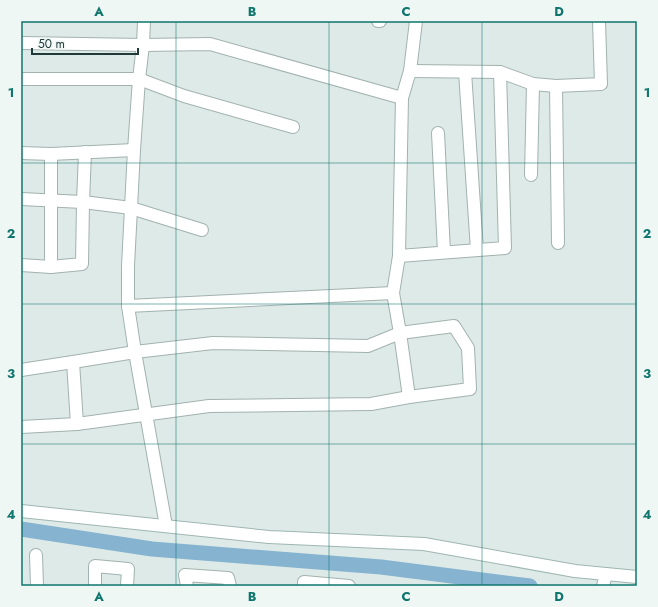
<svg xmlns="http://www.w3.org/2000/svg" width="658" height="607" viewBox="0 0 658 607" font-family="Jost,sans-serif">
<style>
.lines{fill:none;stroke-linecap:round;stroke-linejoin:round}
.canal{stroke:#85b3d0;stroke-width:15}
.street-casing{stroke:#a1b2af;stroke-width:14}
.secondary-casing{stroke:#9eb6b2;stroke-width:14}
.street{stroke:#fff;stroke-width:12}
.secondary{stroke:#fff;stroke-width:12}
.grid{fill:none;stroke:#0f766e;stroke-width:1;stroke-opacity:0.55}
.neatline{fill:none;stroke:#0f766e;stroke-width:1.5}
.grid-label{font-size:13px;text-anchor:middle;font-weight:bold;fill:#0f766e}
</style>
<rect width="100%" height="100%" fill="#deeae7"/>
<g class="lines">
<path class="canal" d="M21,529L152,549L381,567L530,586"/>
<g class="street-casing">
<g id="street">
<path d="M144,21L143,45L139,79L134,150L128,266V306L135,352L166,526"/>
<path d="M378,21H380"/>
<path d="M21,43L143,45L210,44L402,98"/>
<path d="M410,71L500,72L533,84L556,86L601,84L599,21"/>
<path d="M465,72L477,250"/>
<path d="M21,79H139L184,96L293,127"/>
<path d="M556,86L558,243"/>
<path d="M438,133L444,252"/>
<path d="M21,153L51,154L134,150"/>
<path d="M51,154V267"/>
<path d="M531,175L533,84"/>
<path d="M21,199L83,202L131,208L202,230"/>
<path d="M399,256L505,248L500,72"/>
<path d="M21,265L51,267L82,264L83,202L85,152"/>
<path d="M128,306L393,293"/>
<path d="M73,362L77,424"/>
<path d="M21,370L73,362L135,352L213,343L368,346L400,333L454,326L468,348L470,389L409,397L371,404L209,406L77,424L21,427"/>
<path d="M409,397L400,333L393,293L399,256L402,98L410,71L416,21"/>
<path d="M36,555L37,586"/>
<path d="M95,586V566L128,569L127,586"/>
<path d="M187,586L185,575L228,578L230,586"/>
<path d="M304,586V582L349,586"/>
<path d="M603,586L606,574"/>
</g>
</g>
<g class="secondary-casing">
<path id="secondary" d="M21,511L269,537L424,544L575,571L637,577"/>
</g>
<use href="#street" class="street"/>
<use href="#secondary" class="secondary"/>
</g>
<path class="grid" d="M176,21V586M329,21V586M482,21V586M21,163H637M21,304H637M21,444H637"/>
<rect width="658" height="607" fill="none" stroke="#eff7f4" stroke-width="44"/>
<path d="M32 48v6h106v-6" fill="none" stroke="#203a39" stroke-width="2"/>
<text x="38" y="48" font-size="12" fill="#203a39" stroke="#eff7f4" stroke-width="3" paint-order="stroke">50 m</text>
<rect x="22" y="22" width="614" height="563" class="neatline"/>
<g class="grid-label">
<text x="99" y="16">A</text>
<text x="252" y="16">B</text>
<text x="406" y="16">C</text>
<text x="559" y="16">D</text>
<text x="11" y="97">1</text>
<text x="647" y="97">1</text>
<text x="11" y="238">2</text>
<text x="647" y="238">2</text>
<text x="11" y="378">3</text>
<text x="647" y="378">3</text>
<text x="11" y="519">4</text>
<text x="647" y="519">4</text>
<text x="99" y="601">A</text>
<text x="252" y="601">B</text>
<text x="406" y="601">C</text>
<text x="559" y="601">D</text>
</g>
</svg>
